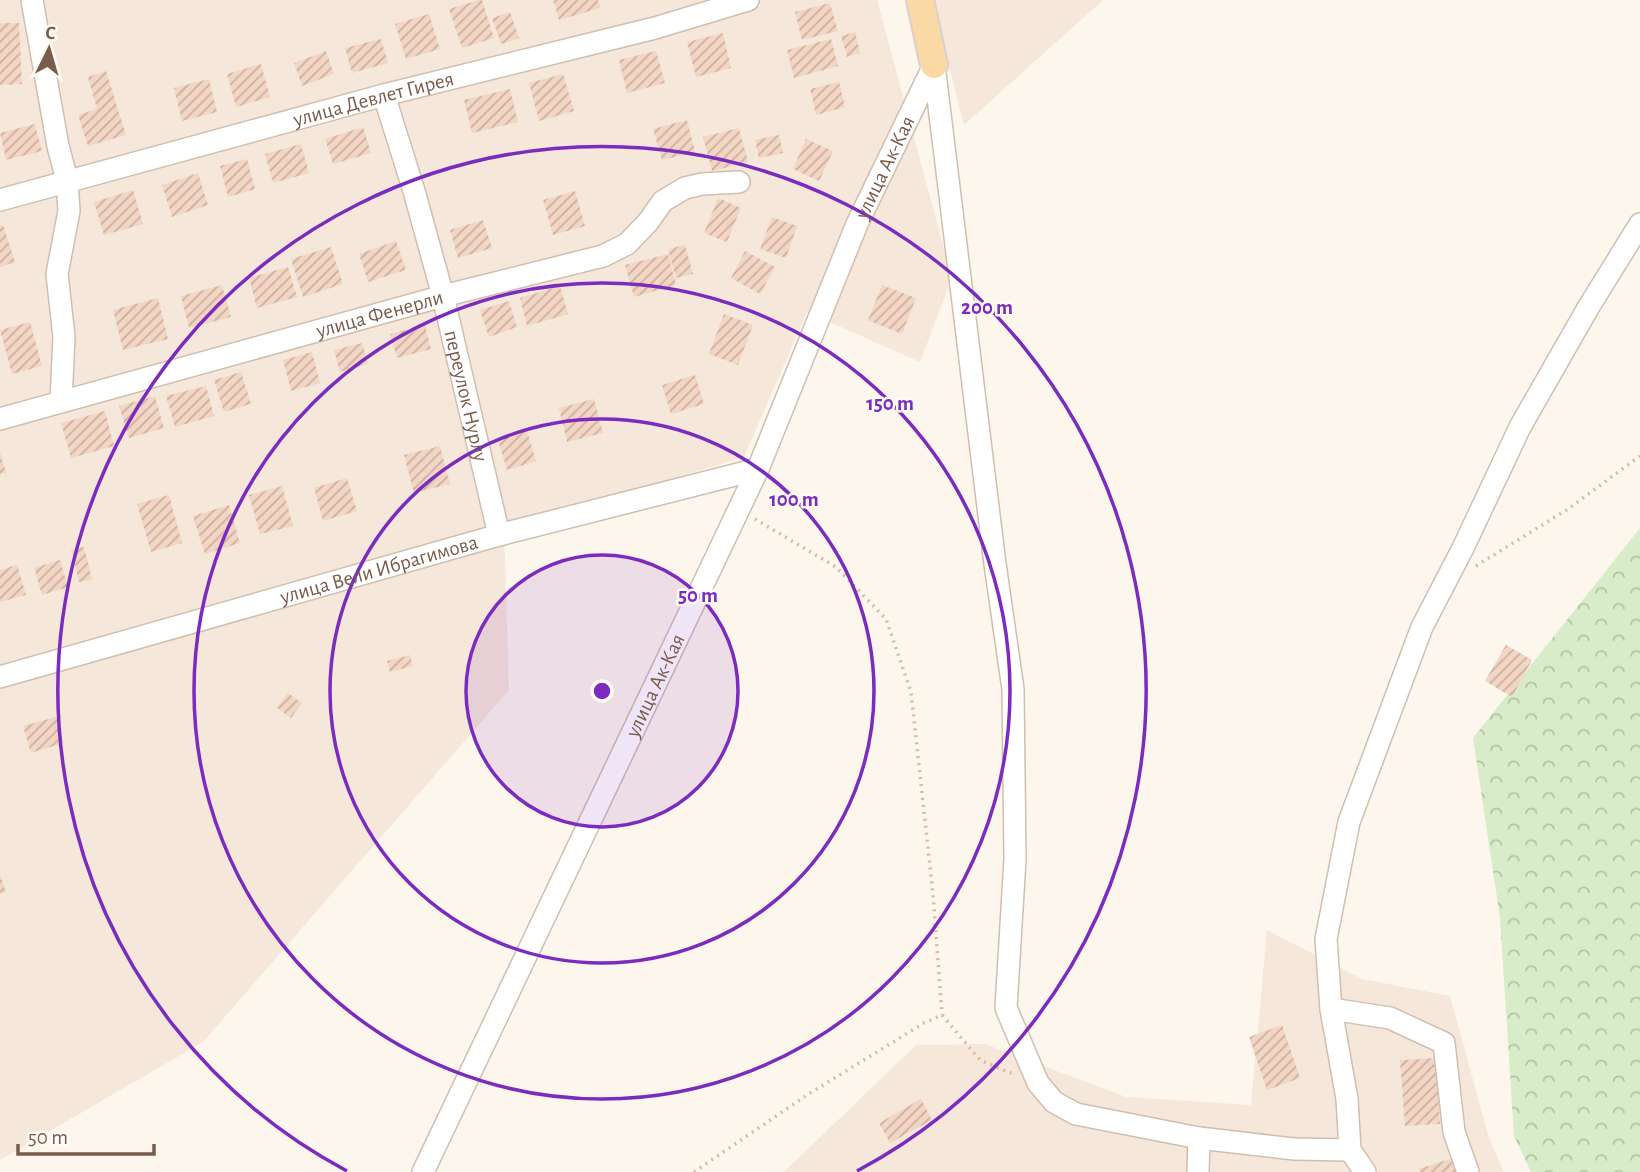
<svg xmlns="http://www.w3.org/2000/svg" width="1640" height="1172" viewBox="0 0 1640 1172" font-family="'Alegreya Sans',sans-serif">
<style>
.residential{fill:#f5e8da}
.forest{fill:url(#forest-crowns)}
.building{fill:url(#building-hatch)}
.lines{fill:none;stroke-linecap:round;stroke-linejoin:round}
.minor-casing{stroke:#d1beb0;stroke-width:24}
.major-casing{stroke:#dad1cd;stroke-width:30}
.path{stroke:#d9b8a5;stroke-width:3.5;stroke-dasharray:2 5;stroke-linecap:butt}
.minor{stroke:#fff;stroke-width:21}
.major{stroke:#fbd9a5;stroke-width:26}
.ring{fill:none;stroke:#7b2cbf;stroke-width:3.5}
.labels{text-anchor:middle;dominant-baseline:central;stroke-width:5;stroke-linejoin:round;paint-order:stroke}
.street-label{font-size:21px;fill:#7a5c4d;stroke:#fffaf3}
.centre{fill:#7b2cbf;stroke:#fffaf3;stroke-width:3.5}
.ring-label{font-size:21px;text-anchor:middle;font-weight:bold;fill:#7b2cbf;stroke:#fffaf3;stroke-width:5;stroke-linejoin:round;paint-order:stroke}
</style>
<defs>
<pattern id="forest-crowns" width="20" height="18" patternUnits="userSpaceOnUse" patternTransform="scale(1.75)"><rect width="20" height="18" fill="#d8ecc9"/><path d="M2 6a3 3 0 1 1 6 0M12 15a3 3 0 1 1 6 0" fill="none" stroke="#b4c2a5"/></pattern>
<pattern id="building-hatch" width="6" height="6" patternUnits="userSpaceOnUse" patternTransform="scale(1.75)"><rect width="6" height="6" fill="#f3d5c3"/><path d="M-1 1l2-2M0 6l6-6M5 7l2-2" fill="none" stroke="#cab0a1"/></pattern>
</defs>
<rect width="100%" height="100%" fill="#fdf6ec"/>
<g class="residential">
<path d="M0,0H877L952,278L920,362L807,312L744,457L504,529L509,690L203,1042L0,1160Z"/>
<path d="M932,0H1103L964,125Z"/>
<path d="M1267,930L1362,979L1450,996L1489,1138L1504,1172H784L916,1045L985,1044L1126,1097L1251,1105Z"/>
</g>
<path class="forest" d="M1640,528V1172H1531L1514,1136L1500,918L1473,738Z"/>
<g class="building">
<path d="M479,0H482L494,38L462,48L449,9Z"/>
<path d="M553,0H598L600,8L559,20Z"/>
<path d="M830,3L838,31L802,40L795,12Z"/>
<path d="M510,12L519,38L501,44L492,18Z"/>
<path d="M429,14L440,49L406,59L395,24Z"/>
<path d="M0,23H19L22,84L0,85Z"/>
<path d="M855,32L860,53L847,57L841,36Z"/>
<path d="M723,33L731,68L696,77L687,42Z"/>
<path d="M381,39L388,63L352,73L345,48Z"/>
<path d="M831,39L838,66L794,78L787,50Z"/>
<path d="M326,51L334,74L302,86L294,63Z"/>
<path d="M656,51L665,83L627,93L619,60Z"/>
<path d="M261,64L270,97L236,107L227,74Z"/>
<path d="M106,71L126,135L88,146L78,115L97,109L88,77Z"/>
<path d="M563,74L574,111L539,121L529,83Z"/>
<path d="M209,79L217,112L182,121L174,88Z"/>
<path d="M839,82L845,107L816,115L810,89Z"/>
<path d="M510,89L518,122L472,133L464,100Z"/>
<path d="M687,120L695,152L662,160L653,129Z"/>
<path d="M35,124L42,151L6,160L0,133Z"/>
<path d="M363,127L371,153L333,164L325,139Z"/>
<path d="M739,128L748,162L712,171L703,137Z"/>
<path d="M779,135L783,153L759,158L755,140Z"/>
<path d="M806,139L833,151L819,181L793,169Z"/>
<path d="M301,144L309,173L273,183L265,154Z"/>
<path d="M247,159L255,189L228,197L220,166Z"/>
<path d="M198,173L208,205L172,217L162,185Z"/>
<path d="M133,190L143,224L104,235L94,202Z"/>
<path d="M575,191L585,226L553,235L543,200Z"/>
<path d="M718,198L741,208L727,242L704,233Z"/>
<path d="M772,217L797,226L786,258L760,249Z"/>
<path d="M483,220L492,248L458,258L450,230Z"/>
<path d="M3,225L15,262L0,267V226Z"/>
<path d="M396,241L406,270L368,282L359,254Z"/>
<path d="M685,245L693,274L676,278L668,249Z"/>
<path d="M331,247L343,284L303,297L291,259Z"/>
<path d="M745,251L775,267L760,294L731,278Z"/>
<path d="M668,254L676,285L634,297L625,265Z"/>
<path d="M288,267L297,297L257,308L249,278Z"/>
<path d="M222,285L231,317L189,328L181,296Z"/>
<path d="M882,285L916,298L902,334L868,320Z"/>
<path d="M560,286L568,314L527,326L520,298Z"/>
<path d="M158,298L168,339L123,350L113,310Z"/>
<path d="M509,301L517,327L489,337L480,310Z"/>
<path d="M724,314L753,325L738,365L709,354Z"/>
<path d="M30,322L42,366L12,374L0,330Z"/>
<path d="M425,325L431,349L397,358L390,334Z"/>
<path d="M362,343L368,364L340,372L334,350Z"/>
<path d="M312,352L320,383L291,391L283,360Z"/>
<path d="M241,372L251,404L224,412L214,380Z"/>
<path d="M695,375L704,404L671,414L662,385Z"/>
<path d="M206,386L214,416L175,427L166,396Z"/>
<path d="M155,396L164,428L129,438L119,406Z"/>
<path d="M594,399L603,433L567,442L559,408Z"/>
<path d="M105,411L114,446L71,458L61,423Z"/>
<path d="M527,431L536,461L507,470L498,440Z"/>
<path d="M440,446L450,484L414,493L404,455Z"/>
<path d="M0,452L6,473L0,474Z"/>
<path d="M347,478L357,511L323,521L314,488Z"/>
<path d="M282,486L293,526L260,534L249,495Z"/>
<path d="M169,495L182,543L151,552L137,504Z"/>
<path d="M229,505L240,543L205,554L193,516Z"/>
<path d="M84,547L92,579L79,582L71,550Z"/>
<path d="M60,560L68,587L42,595L34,568Z"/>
<path d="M17,565L26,595L0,602V570Z"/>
<path d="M1506,645L1532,660L1512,697L1485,681Z"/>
<path d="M410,655L413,666L390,672L387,661Z"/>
<path d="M288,693L302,703L291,718L277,708Z"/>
<path d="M56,717L64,743L31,753L23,726Z"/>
<path d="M0,875L6,892L0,893Z"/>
<path d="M1282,1025L1300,1078L1267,1090L1249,1037Z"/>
<path d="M1436,1058L1440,1124L1405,1126L1400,1060Z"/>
<path d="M921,1099L932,1120L890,1143L879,1123Z"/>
<path d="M1453,1158L1457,1172H1420L1419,1169Z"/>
</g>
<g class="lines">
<g class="minor-casing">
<g id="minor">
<path d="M32,0L58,146L67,180L69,211L57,274L64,337L61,401"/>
<path d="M934,65L995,564L1013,689L1015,859L1006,1008L1038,1083L1054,1102L1076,1114L1199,1138L1294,1149L1350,1150"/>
<path id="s1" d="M384,95L414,191L443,296L499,535"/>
<path id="s2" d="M0,200L384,95L655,28L748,0"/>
<path id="s3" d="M0,419L443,296L603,256L627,244L648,222L663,201L685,188L702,184L739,182"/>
<path id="s4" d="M0,677L499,535L758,469"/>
<path d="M1331,1009L1390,1018L1444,1043L1454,1132L1468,1172"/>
<path d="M1350,1150L1347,1099L1331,1009L1326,939L1349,822L1422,627L1463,548L1520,427L1588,308L1640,224"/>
<path d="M1350,1150L1365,1172"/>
<path id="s5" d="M423,1172L758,469L857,224L934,65"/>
<path d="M1198,1172L1199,1138"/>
</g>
</g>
<g class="major-casing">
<path id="major" d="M920,0L934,65"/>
</g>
<g class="path">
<path d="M755,519L836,567L886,619L911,692L933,894L942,1015"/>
<path d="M1476,566L1568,509L1640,456"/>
<path d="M694,1172L807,1095L924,1023L942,1015L980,1060L1013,1074"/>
</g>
<use href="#minor" class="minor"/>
<use href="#major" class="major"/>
</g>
<circle cx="602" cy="691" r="136" fill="#7b2cbf" fill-opacity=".12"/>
<g class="ring">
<circle cx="602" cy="691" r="136"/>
<circle cx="602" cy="691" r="272"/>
<circle cx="602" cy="691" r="408"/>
<path d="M347 1171A544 544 0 1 1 857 1171"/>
</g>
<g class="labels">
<g class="street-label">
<text stroke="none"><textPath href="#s2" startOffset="387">улица Девлет Гирея</textPath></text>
<text stroke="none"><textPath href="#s5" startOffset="1106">улица Ак-Кая</textPath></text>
<text stroke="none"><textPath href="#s3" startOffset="394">улица Фенерли</textPath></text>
<text stroke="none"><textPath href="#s1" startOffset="312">переулок Нурлу</textPath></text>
<text stroke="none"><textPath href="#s4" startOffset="394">улица Вели Ибрагимова</textPath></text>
<text stroke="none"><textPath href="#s5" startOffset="539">улица Ак-Кая</textPath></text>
</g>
</g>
<circle cx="602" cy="691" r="10" class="centre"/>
<g class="ring-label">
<text x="987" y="314">200 m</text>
<text x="890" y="410">150 m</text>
<text x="794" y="506">100 m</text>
<text x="698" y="602">50 m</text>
</g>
<g transform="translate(49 49) rotate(5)" stroke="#fffaf3" stroke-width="5" paint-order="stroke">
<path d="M0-5L12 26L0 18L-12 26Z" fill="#7a5c4d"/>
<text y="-10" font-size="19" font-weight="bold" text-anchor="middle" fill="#7a5c4d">С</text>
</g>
<path d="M18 1144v10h136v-10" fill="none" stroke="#7a5c4d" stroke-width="3.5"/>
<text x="28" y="1144" font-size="21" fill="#7a5c4d" stroke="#fffaf3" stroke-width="5" paint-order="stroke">50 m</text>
</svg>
